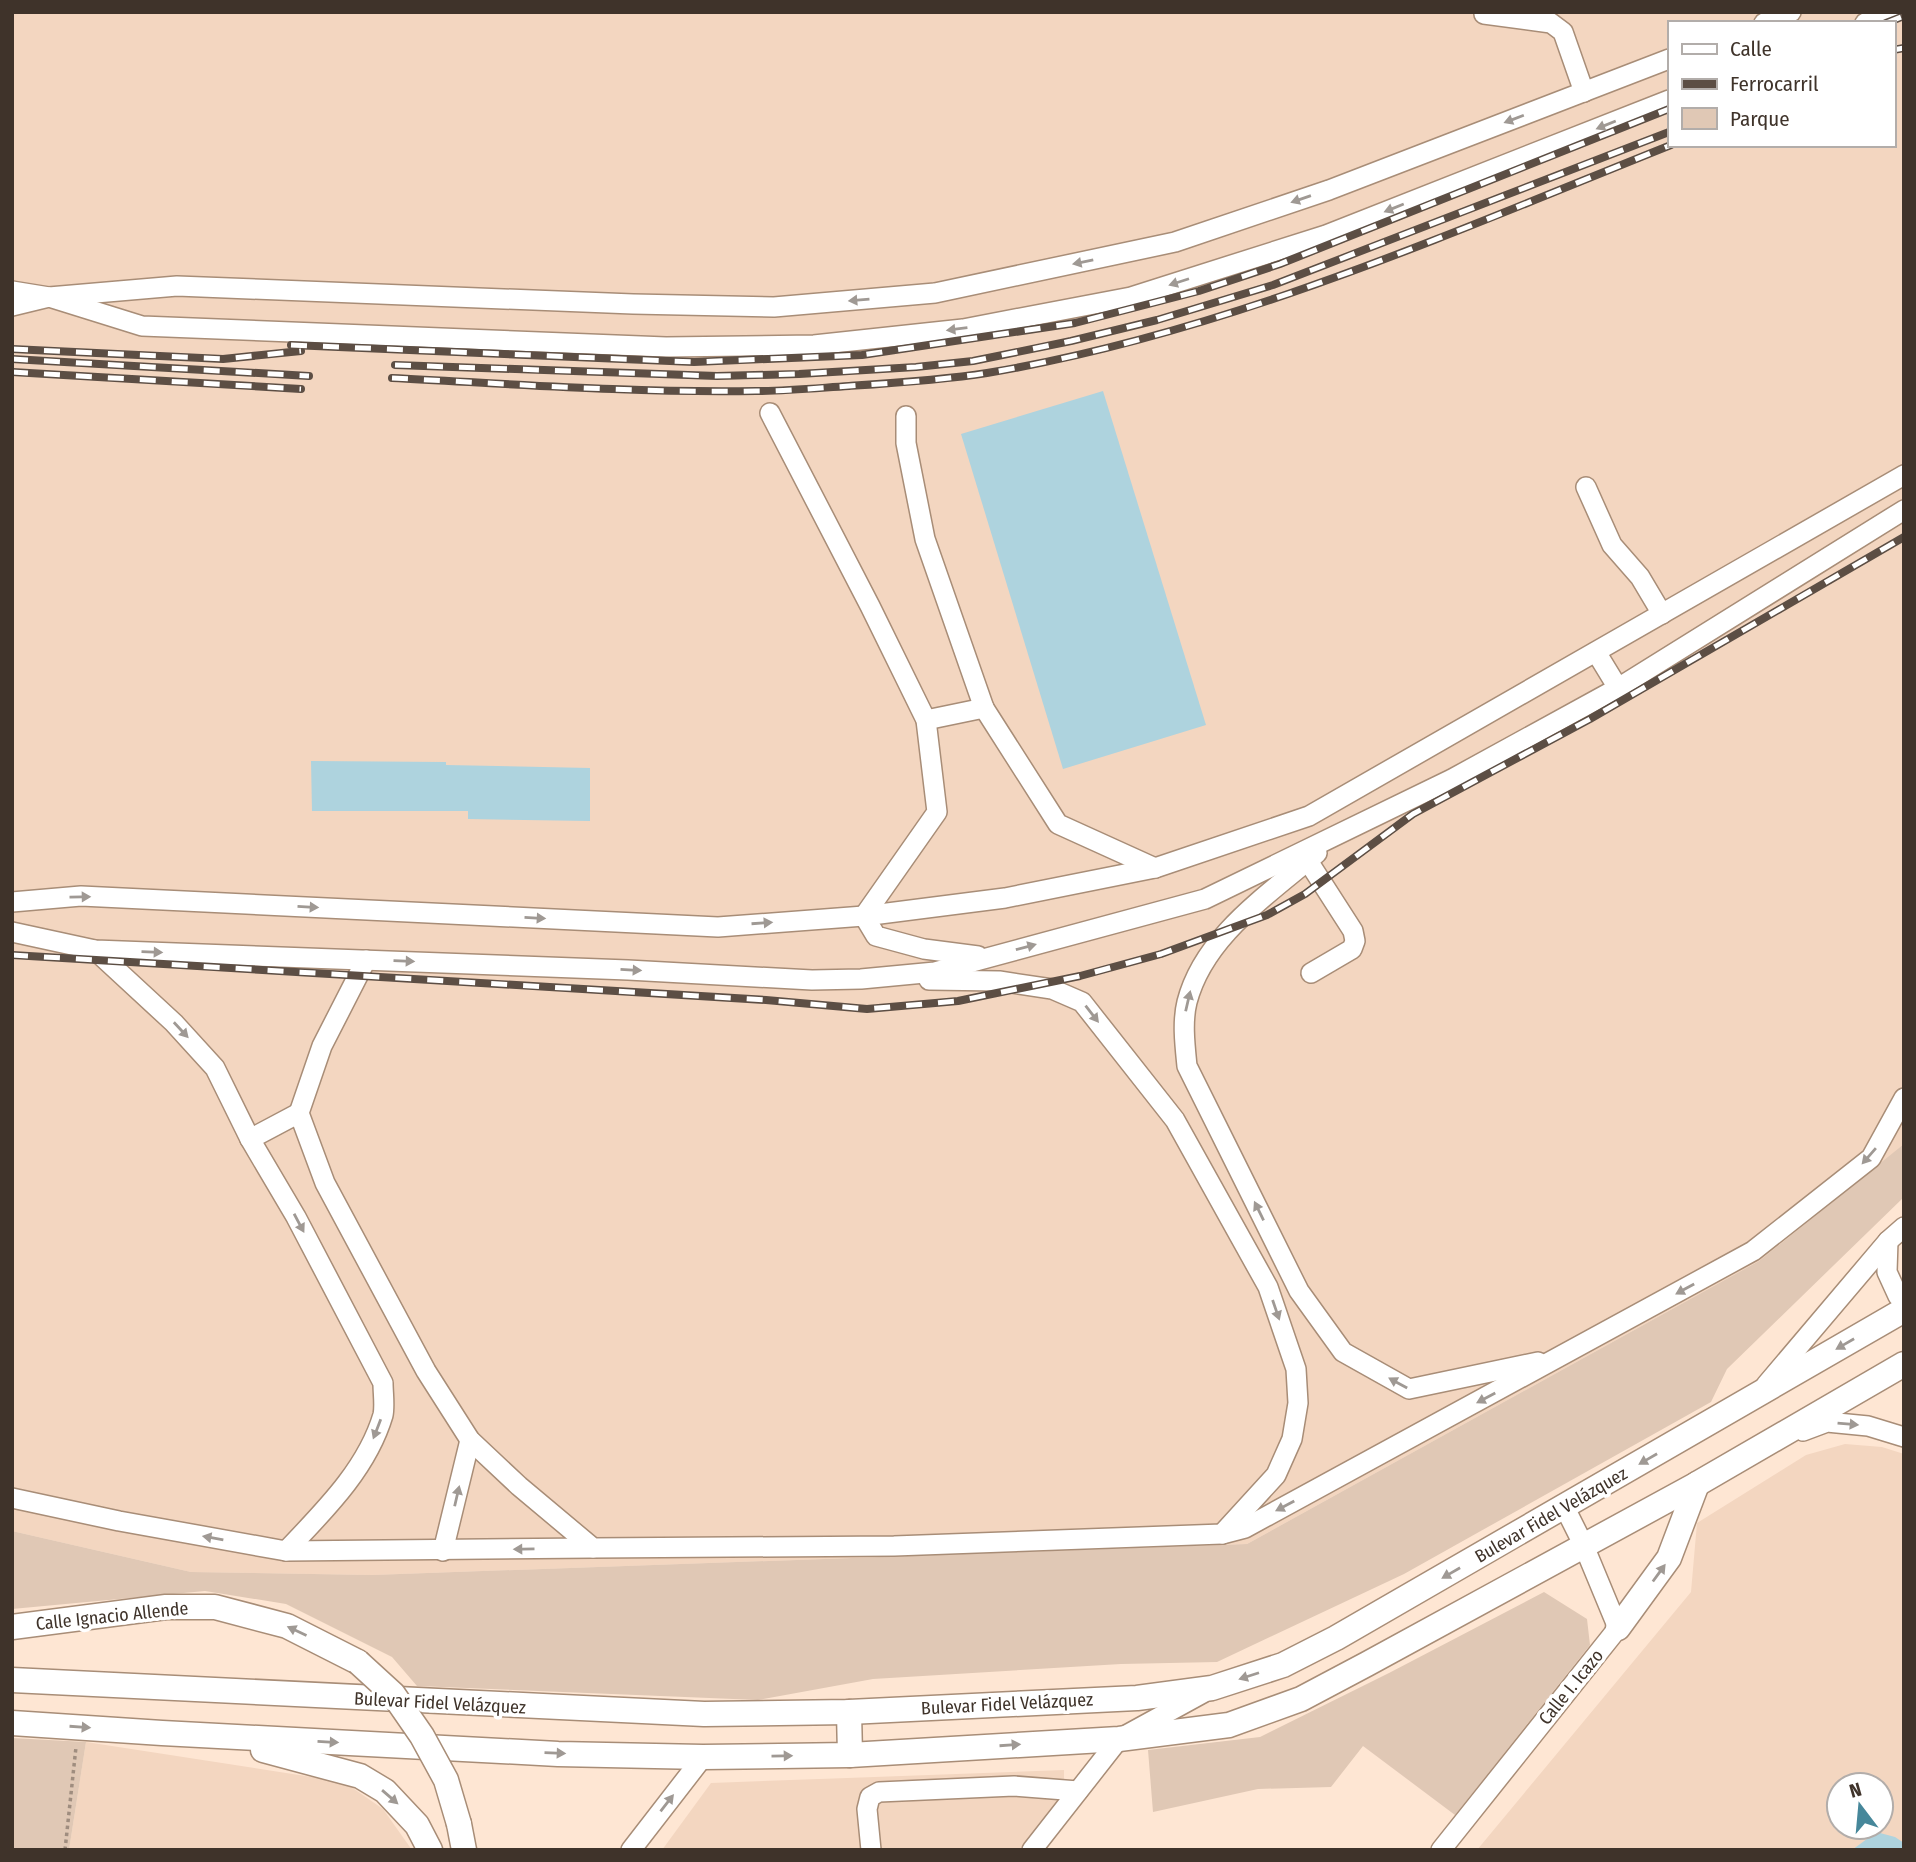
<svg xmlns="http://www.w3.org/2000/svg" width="1916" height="1862" viewBox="0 0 1916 1862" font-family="'Fira Sans Condensed',sans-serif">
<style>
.built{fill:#f3d6c0;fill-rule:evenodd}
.green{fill:#e0c8b5}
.building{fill:#aed3de}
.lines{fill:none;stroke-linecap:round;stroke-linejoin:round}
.minor-casing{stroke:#a88d77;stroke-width:22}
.major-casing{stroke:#a88d77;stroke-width:27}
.path{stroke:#9f8d7f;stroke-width:3.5;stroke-dasharray:3.5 3.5;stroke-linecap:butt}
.minor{stroke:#fff;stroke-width:19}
.major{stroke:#fff;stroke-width:24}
.rail-casing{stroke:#5c4e44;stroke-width:8}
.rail{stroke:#fff;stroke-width:5;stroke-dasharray:16;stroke-linecap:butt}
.major-bridge-casing{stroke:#a88d77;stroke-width:27;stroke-linecap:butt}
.major-bridge{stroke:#fff;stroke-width:24}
.oneway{fill:#9f9994}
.labels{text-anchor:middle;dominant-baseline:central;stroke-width:7;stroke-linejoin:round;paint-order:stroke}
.street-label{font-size:18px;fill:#3f332a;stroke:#fff}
</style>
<rect width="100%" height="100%" fill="#fee6d3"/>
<g class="built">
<path d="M12,12H1904L1902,1147L1759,1261L1247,1544L372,1575L191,1572L12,1531ZM1669,23H1893V145H1669Z"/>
<path d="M1845,1444L1882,1447L1904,1454V1850H1477L1691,1592L1697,1523L1806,1455ZM1839,1785H1881V1827H1839Z"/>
<path d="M86,1742L344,1782L383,1809L412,1850H69Z"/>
<path d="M1064,1770V1795L1019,1850H662L711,1783Z"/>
</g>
<g class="green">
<path d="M1904,1144V1197L1727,1369L1711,1402L1404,1574L1217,1662L1121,1664L873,1679L758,1700L417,1686L392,1657L286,1604L205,1591L12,1609V1531L191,1572L372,1575L1247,1544L1759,1261Z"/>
<path d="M1544,1592L1587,1619L1590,1645L1455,1815L1363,1746L1331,1787L1258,1789L1153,1812L1148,1750L1260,1737L1389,1673Z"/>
<path d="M12,1738L86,1742L69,1850H12Z"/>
</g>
<g class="building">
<path d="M1103,391L1206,725L1063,769L961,434Z"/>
<path d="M311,761L446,762V765L590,768V821L468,819V811H312Z"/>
<path d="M1880,1833L1895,1837L1904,1843V1850H1852L1871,1836Z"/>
</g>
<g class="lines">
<g class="minor-casing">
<g id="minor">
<path d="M1484,14L1551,23L1563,32L1584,92"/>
<path d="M1764,23L1791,12"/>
<path d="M1865,23L1892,12"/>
<path d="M12,291L49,297L177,286L633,304L774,307L935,293L1175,242L1329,190L1669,59"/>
<path d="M12,306L49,297L142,326L666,347L814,345L963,329L1131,297L1326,235L1669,100"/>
<path d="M770,413L870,606L926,720L937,812L864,916L876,936L924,949L978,956"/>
<path d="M906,416V443L925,539L984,708L1058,824L1155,868"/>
<path d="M1586,487L1612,545L1640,577L1662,614"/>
<path d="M1596,652L1618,688"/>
<path d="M926,720L984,708"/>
<path d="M1317,853C1268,895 1204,936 1187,1002C1182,1022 1185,1046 1187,1066L1299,1291L1343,1352L1409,1389L1538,1362"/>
<path d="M1308,861L1353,931L1355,941L1352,949L1311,973"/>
<path d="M12,902L81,896L718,927L864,916L1005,898L1155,868L1309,816L1904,475"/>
<path d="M12,932L95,950L628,970L812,980L861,979L935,972L1205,899L1452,779L1618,688L1904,510"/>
<path d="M366,960L322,1046L299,1113L325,1183L426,1371L470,1440L519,1486L593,1548L894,1546L1222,1534L1245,1528L1753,1251L1871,1158L1904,1098"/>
<path d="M929,980L999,981L1052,989L1082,1002L1175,1120L1268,1287L1296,1369L1298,1403L1292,1439L1276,1475L1222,1534"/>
<path d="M250,1139L299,1113"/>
<path d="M1888,1241L1887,1272L1898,1296L1904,1297"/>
<path d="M1766,1385L1888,1241L1904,1227"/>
<path d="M1803,1431L1827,1422L1868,1426L1904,1437"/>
<path d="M12,1498L119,1521L286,1551C324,1511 367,1469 383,1415C385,1406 383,1393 383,1383L296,1217L250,1139L215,1068L174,1023L95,950"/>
<path d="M286,1551L593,1548"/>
<path d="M443,1551L470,1440"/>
<path d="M631,1850L703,1757"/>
<path d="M871,1850L867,1809L870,1797L879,1792L1014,1786L1078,1791"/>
<path d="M1032,1850L1119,1739L1203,1693"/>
<path d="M1441,1850L1618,1628L1584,1546L1565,1508"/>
</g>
</g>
<g class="major-casing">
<g id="major">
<path d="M12,1627L166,1607H215L287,1626L358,1662"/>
<path d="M1618,1628L1669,1558L1697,1484"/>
<path d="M12,1680L704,1714L849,1712L1137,1698L1212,1688L1283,1665L1336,1638L1904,1310"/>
<path d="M849,1712L850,1755"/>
<path d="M12,1723L162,1733L558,1754L703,1757L850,1755L1119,1739L1229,1725L1301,1699L1367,1664L1697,1484L1904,1364"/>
<path d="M263,1750L360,1776L385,1791L417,1825L430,1850"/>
<path d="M459,1824L464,1850"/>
</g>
</g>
<path class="path" d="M65,1850L76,1747"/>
<use href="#minor" class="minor"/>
<use href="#major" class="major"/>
<g class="rail-casing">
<g id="rail">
<path d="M1886,23L1904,16"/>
<path d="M1893,50L1904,48"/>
<path d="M291,345L694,362L862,355L1075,323L1199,291L1280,264L1669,109"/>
<path d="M12,349L223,359L301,351"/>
<path d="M12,359L309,376"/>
<path d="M395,365L717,376L799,374L916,367L973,361L1071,341L1157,320L1273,285L1669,132"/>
<path d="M12,372L301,389"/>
<path d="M392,378C513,384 635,393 756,391C787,391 818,388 849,386C895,383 942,380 987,373C1226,333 1448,234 1671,145"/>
<path d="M12,955L766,1000L867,1009L958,1001L1080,976L1161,954L1267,915L1305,894L1413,814L1590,719L1904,537"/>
</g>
</g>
<use href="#rail" class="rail"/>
<g class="major-bridge-casing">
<path id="major-bridge" d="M358,1662L393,1694L422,1736L446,1780L459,1824"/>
</g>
<use href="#major-bridge" class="major-bridge"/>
</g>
<defs><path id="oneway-solid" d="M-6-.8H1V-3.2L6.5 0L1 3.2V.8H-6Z" transform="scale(1.75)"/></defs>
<g class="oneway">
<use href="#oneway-solid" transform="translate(1514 119) rotate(159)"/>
<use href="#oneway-solid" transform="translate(1606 125) rotate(158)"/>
<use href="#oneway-solid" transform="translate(1301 199) rotate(161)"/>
<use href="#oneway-solid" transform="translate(1394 208) rotate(158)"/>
<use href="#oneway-solid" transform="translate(1083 262) rotate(168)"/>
<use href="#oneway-solid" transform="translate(1179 282) rotate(162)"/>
<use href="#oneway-solid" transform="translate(859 300) rotate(175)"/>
<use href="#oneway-solid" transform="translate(957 329) rotate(173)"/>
<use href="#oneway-solid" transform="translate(80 897) rotate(-1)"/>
<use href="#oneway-solid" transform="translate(308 907) rotate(3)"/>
<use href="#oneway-solid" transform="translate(535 918) rotate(3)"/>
<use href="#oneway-solid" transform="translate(762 923) rotate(-4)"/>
<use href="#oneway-solid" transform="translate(1026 947) rotate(-15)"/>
<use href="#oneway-solid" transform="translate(152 952) rotate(2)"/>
<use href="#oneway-solid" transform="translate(404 961) rotate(2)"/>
<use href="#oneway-solid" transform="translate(631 970) rotate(3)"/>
<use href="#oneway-solid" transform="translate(1188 1001) rotate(-77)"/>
<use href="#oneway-solid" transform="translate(1092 1014) rotate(52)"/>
<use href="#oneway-solid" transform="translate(181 1030) rotate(47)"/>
<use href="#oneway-solid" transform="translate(1869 1156) rotate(131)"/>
<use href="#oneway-solid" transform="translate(1259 1211) rotate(-116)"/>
<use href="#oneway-solid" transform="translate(299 1223) rotate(62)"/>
<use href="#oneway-solid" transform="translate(1685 1289) rotate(151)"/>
<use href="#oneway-solid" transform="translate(1276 1310) rotate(71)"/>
<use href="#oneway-solid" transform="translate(1845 1344) rotate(150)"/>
<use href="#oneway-solid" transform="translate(1398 1383) rotate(-151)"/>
<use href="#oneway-solid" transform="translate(1486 1398) rotate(152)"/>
<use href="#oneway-solid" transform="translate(1848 1424) rotate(5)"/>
<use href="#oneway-solid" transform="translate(377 1429) rotate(111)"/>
<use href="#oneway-solid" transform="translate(1648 1459) rotate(150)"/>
<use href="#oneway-solid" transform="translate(457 1496) rotate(-77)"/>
<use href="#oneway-solid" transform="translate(1285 1506) rotate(152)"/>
<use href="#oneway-solid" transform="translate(213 1538) rotate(-170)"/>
<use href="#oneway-solid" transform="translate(524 1549) rotate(179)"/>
<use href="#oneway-solid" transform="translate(1451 1573) rotate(150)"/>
<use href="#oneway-solid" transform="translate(1659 1573) rotate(-54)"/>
<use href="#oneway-solid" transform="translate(297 1631) rotate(-155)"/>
<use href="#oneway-solid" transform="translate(1249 1676) rotate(162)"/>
<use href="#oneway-solid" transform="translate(80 1727) rotate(4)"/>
<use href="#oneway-solid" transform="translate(328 1742) rotate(3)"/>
<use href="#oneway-solid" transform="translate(1010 1745) rotate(-4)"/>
<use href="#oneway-solid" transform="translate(555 1753) rotate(2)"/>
<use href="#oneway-solid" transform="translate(782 1756) rotate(-1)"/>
<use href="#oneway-solid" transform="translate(390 1797) rotate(41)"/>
<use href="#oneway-solid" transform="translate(667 1803) rotate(-52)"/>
</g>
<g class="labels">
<g class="street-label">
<text transform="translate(1551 1515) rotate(-30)">Bulevar Fidel Velázquez</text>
<text transform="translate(112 1616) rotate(-6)">Calle Ignacio Allende</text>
<text transform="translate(1571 1687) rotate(-51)">Calle I. Icazo</text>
<text transform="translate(440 1703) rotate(3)">Bulevar Fidel Velázquez</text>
<text transform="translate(1007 1704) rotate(-3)">Bulevar Fidel Velázquez</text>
</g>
</g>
<rect width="1916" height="1862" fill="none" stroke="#3f332a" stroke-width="28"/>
<rect x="1668" y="21" width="228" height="126" fill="#ffffff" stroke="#b2adaa" stroke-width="2"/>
<rect x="1682" y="44" width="35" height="10" fill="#ffffff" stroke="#b2adaa" stroke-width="2"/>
<text x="1730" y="56" font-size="21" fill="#3f332a">Calle</text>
<rect x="1682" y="79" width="35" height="10" fill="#5c4e44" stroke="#b2adaa" stroke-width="2"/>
<text x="1730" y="91" font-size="21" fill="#3f332a">Ferrocarril</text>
<rect x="1682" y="108" width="35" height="21" fill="#e0c8b5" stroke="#b2adaa" stroke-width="2"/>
<text x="1730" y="126" font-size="21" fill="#3f332a">Parque</text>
<g transform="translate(1860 1806) rotate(344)"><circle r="33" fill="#ffffff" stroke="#b2adaa" stroke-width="2"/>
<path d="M0-5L12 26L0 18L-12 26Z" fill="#46879a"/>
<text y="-10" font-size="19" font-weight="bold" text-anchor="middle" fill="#3f332a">N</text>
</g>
</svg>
